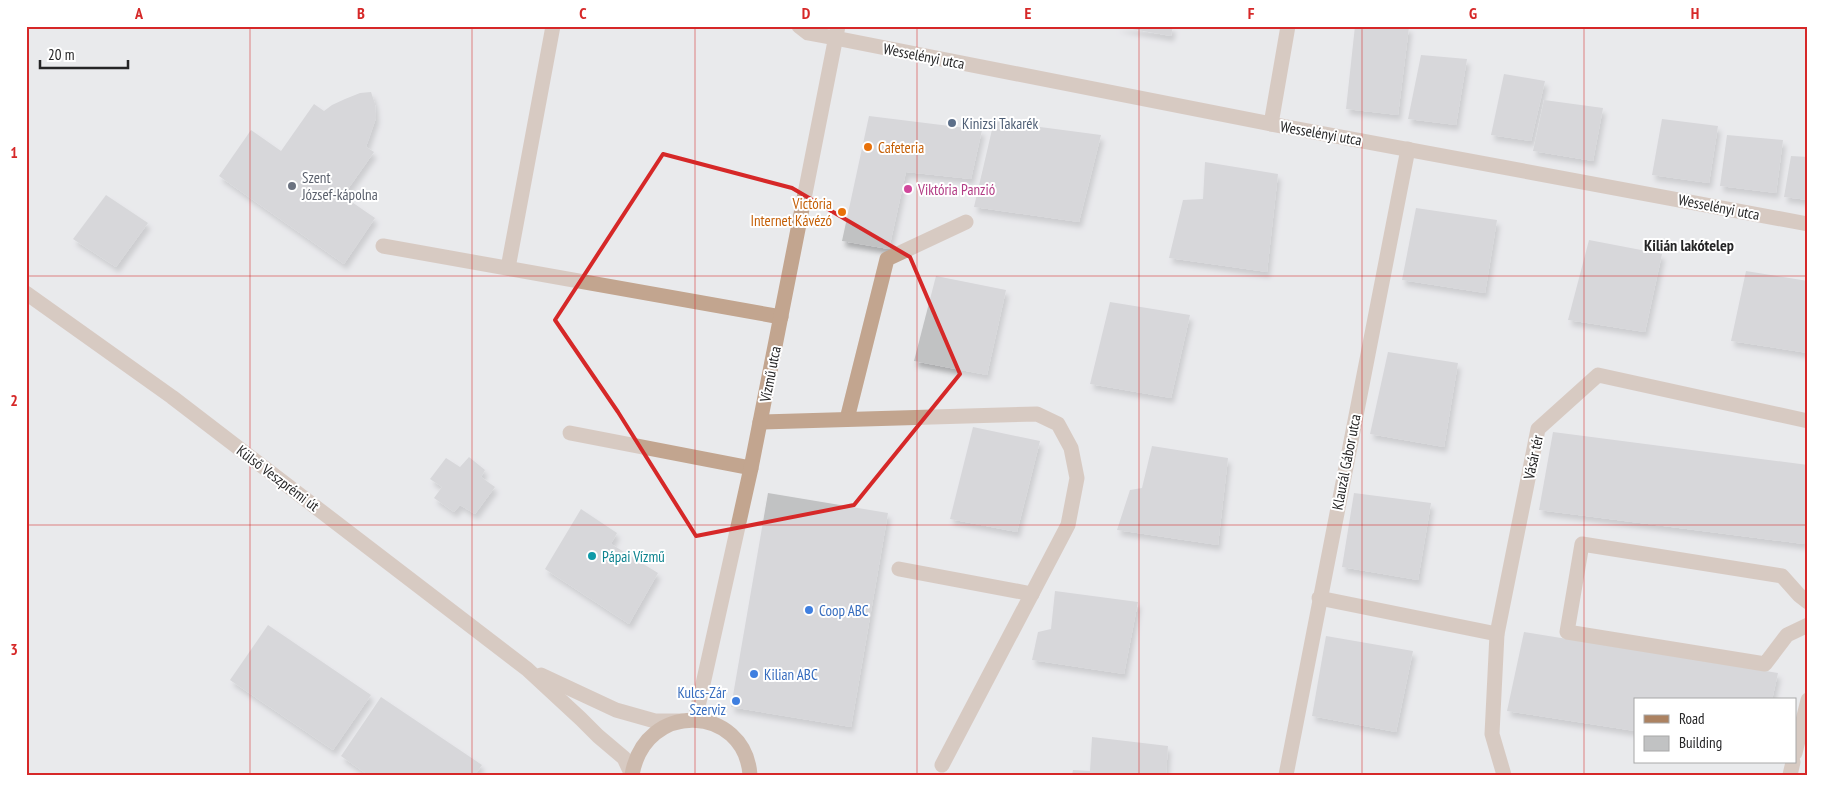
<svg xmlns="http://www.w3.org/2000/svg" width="1834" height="801" viewBox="0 0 1834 801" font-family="'PT Sans Narrow',sans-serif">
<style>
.building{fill:#c1c2c3;filter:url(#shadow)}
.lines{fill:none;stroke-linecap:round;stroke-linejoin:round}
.service{stroke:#c2a58f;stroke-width:15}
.minor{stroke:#c2a58f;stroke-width:15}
.tertiary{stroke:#c2a58f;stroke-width:15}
.secondary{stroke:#ac8261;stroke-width:15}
.marked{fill:none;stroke:#d62828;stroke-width:4;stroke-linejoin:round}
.grid{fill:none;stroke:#d62828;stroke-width:1;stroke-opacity:0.55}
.service-dot{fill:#5c6f8a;stroke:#fff;stroke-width:2}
.food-dot{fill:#e8710a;stroke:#fff;stroke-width:2}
.worship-dot{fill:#6b7280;stroke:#fff;stroke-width:2}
.hotel-dot{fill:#d1479c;stroke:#fff;stroke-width:2}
.culture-dot{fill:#0f9aa8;stroke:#fff;stroke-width:2}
.shop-dot{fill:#3f7fe0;stroke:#fff;stroke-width:2}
.labels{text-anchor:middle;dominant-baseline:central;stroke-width:4;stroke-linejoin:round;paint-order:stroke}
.street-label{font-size:15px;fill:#252526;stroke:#fff}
.service-label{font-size:15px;fill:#4e5e75;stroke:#fff;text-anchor:start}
.food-label{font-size:15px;fill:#c56008;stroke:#fff;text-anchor:start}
.worship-label{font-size:15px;fill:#5b616d;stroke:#fff;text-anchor:start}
.hotel-label{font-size:15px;fill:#b23c85;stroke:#fff;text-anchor:start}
.culture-label{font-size:15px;fill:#0d838f;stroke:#fff;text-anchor:start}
.shop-label{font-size:15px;fill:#366cbe;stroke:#fff;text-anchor:start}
.neighbourhood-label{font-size:16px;font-weight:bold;fill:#252526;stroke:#fff}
.neatline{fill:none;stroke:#d62828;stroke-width:2}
.grid-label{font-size:16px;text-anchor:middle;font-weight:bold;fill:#d62828}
</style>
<defs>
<filter id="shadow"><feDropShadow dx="3" dy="5.5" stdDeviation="2.5" flood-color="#0004"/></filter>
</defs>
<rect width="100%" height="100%" fill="#e9eaec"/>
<g class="building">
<path d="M1115,26H1173L1171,36Z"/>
<path d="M1355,26L1409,27L1398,115L1346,109Z"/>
<path d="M1421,55L1467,59L1456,125L1408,119Z"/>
<path d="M1504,74L1545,81L1531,141L1491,135Z"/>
<path d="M371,92L375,104L376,118L366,147L374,152L343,196L375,218L344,264L219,176L251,130L281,151L314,104L324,111L332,105L345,99L360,93Z"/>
<path d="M1544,100L1603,108L1593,161L1533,151Z"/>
<path d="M869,116L982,130L971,179L906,172L889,249L842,241Z"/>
<path d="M1662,119L1718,126L1709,183L1652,175Z"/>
<path d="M994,121L1101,135L1079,222L974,207Z"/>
<path d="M1727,135L1783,140L1776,193L1720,186Z"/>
<path d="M1791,156L1808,157V200L1784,197Z"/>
<path d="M1205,162L1278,174L1267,272L1169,258L1183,200L1203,199Z"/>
<path d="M106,195L148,223L116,267L73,239Z"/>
<path d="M1416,208L1497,220L1485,293L1402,280Z"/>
<path d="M1589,240L1662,254L1645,332L1568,320Z"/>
<path d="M1746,271L1808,281V353L1731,341Z"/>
<path d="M936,276L1006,290L987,375L914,361Z"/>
<path d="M1110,302L1190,315L1171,398L1090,384Z"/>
<path d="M1388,352L1458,363L1444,447L1370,434Z"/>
<path d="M973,427L1040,441L1017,532L950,519Z"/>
<path d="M1553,432L1808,465V518L1804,544L1539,510Z"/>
<path d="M1152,446L1228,458L1218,545L1117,530L1130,490L1142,488Z"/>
<path d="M469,457L485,470L481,477L495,487L475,514L460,505L454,512L434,498L442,487L430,479L446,458L460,467Z"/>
<path d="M768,493L888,513L851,727L731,707Z"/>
<path d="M1354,493L1431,503L1418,580L1342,567Z"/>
<path d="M581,509L617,533L611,544L658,573L629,624L545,569Z"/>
<path d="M1055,591L1138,602L1124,674L1032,660L1038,632L1051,629Z"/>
<path d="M268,625L371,695L333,750L230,680Z"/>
<path d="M1524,632L1778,673L1772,700H1635V731L1507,711Z"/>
<path d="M1326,636L1413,651L1396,732L1312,716Z"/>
<path d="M381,697L482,765L475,775H368L341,756Z"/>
<path d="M1092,737L1168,746L1166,775H1072L1073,770L1090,771Z"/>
</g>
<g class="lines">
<g class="service">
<path d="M799,26L808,33L835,38"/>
<path d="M383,246L781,317"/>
<path d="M508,268L553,26"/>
<path d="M847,419L887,259L966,222"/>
<path d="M760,422L1037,414L1058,424L1071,448L1077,478L1068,525L942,765"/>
<path d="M570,433L751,468"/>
<path d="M899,569L1032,594"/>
<path d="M1808,602L1799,595L1782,576L1582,544L1567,632L1765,664L1787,635L1808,625"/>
</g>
<g class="minor">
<path d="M835,38L1271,124L1808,224"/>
<path d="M1271,124L1288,26"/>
<path d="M1319,598L1497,634"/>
<path d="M695,720L751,468L838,26"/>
<path d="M1795,753L1808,700"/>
<path d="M1286,775L1408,149"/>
<path d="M1504,775L1492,734L1497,634L1538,429L1598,375L1808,421"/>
<path d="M1790,775L1793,762"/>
</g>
<g class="tertiary">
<path d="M26,293L172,397L527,669L581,719L598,736L624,758L632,775"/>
<path d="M541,675L616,710L655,721H682"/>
</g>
<path class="secondary" d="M632,775C645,699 745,705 750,775"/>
</g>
<path d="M0 0H1834V801H0ZM663,154L792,188L910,257L960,374L854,505L696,536L618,412L555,320Z" fill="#e9eaec" fill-opacity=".55" fill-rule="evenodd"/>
<path class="marked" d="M663,154L792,188L910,257L960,374L854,505L696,536L618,412L555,320Z"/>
<path class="grid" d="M250,26V775M472,26V775M695,26V775M917,26V775M1139,26V775M1362,26V775M1584,26V775M26,276H1808M26,525H1808"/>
<circle class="service-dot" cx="952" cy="123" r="5"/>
<g class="food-dot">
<circle cx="868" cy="147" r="5"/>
<circle cx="842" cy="212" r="5"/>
</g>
<circle class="worship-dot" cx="292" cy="186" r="5"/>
<circle class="hotel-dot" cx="908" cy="189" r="5"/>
<circle class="culture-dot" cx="592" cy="556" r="5"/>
<g class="shop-dot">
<circle cx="809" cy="610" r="5"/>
<circle cx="754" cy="674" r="5"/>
<circle cx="736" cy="701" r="5"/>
</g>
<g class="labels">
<g class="street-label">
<text transform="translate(924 56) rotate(11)">Wesselényi utca</text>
<text transform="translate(1321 133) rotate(10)">Wesselényi utca</text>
<text transform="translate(1719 207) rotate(11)">Wesselényi utca</text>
<text transform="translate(770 374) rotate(-79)">Vízmű utca</text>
<text transform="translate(1533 457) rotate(-78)">Vásár tér</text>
<text transform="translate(1346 462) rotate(-79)">Klauzál Gábor utca</text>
<text transform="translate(278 478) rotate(37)">Külső Veszprémi út</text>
</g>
<g class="service-label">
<text x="962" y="123">Kinizsi Takarék</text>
</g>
<g class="food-label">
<text x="878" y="147">Cafeteria</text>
<text x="832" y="203" text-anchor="end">Victória<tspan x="832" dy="17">Internet Kávézó</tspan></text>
</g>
<g class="worship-label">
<text x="302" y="177">Szent<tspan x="302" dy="17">József-kápolna</tspan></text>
</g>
<g class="hotel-label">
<text x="918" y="189">Viktória Panzió</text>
</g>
<g class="culture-label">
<text x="602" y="556">Pápai Vízmű</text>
</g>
<g class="shop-label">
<text x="819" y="610">Coop ABC</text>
<text x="764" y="674">Kilian ABC</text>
<text x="726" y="692" text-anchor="end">Kulcs-Zár<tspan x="726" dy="17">Szerviz</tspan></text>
</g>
<g class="neighbourhood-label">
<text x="1689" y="245">Kilián lakótelep</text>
</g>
</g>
<rect width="1834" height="801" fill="none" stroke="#ffffff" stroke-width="55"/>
<rect x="1634" y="698" width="162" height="65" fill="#ffffff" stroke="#a8a8a8"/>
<rect x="1644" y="715" width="25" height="8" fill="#ac8261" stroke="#a8a8a8"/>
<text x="1679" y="724" font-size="15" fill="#252526">Road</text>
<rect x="1644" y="736" width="25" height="15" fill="#c1c2c3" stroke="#a8a8a8"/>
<text x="1679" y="748" font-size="15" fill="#252526">Building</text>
<path d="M40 60v8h88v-8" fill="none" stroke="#252526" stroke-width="2.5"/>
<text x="48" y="60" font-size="15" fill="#252526" stroke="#ffffff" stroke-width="4" paint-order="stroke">20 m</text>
<rect x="28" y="28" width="1778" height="746" class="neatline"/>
<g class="grid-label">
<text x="139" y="19">A</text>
<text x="361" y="19">B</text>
<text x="583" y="19">C</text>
<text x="806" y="19">D</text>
<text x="1028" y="19">E</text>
<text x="1251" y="19">F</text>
<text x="1473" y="19">G</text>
<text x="1695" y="19">H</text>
<text x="14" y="158">1</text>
<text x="14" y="406">2</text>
<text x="14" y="655">3</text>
</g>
</svg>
